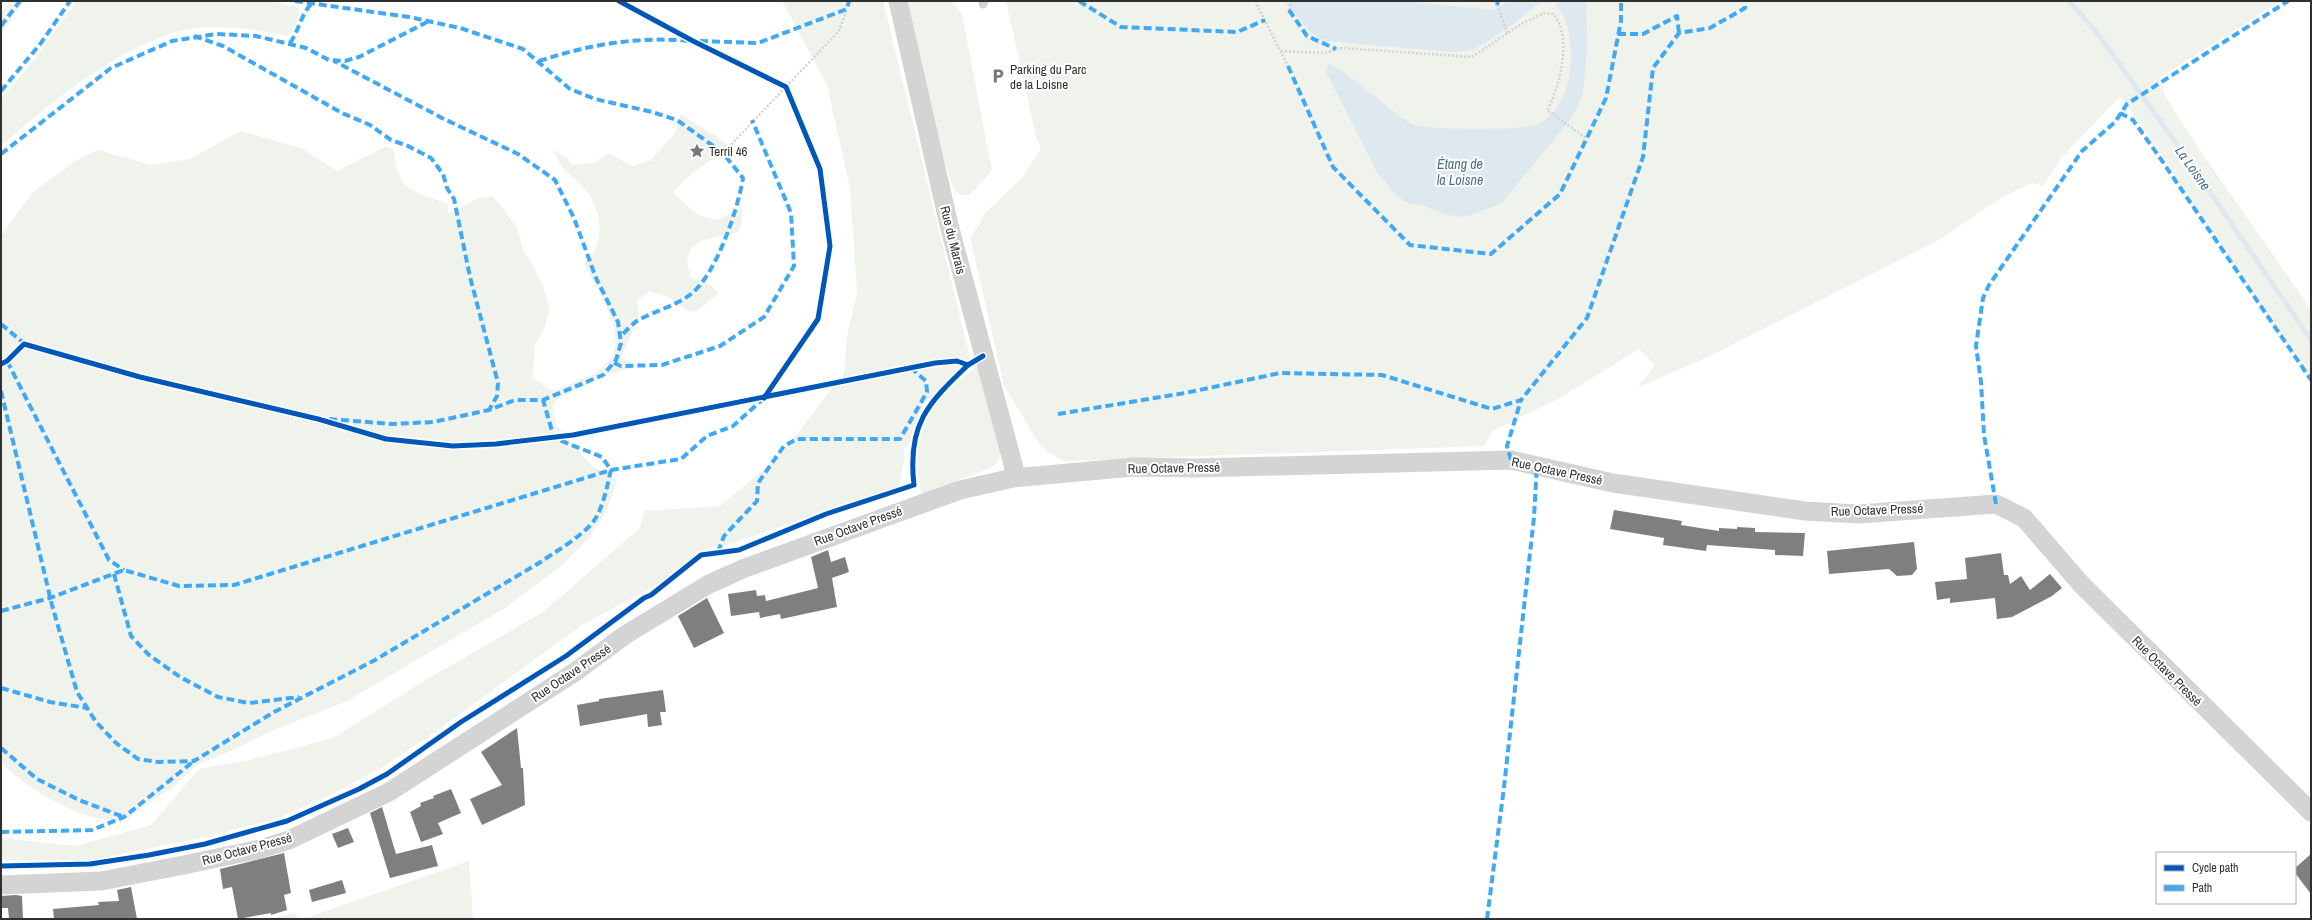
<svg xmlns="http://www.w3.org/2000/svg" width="2312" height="920" viewBox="0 0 2312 920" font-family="'Archivo Narrow',sans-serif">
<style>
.green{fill:#f0f2ec}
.water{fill:#dde9ef}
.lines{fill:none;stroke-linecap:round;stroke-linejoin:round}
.stream{stroke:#dde9ef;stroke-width:5}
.building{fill:#7f7f7f}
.path{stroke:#d3d3d3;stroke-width:2.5;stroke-dasharray:2 2;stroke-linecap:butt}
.lane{stroke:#d4d4d4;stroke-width:9}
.street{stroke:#d4d4d4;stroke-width:19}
.quiet{stroke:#3fa9f5;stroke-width:4;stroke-dasharray:8 4;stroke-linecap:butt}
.cycleway-casing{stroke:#fff;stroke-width:8}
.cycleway{stroke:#0057b8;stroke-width:5}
.labels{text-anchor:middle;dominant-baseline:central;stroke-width:4;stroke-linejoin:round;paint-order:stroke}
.poi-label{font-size:13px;fill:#303030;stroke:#fff;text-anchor:start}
.street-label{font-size:13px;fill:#303030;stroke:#fff}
.water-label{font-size:14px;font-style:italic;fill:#477088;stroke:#fff}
</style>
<rect width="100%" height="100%" fill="#fff"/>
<g class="green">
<path d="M9,1H24L1,34V13Z"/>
<path d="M77,1H273L299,8L297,23L288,36C251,28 207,22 170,34C105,57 52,102 1,146V99L34,60Z"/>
<path d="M782,1H883L970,358L924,404L914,426L908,447L904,448V461L899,486L736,542L704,550L655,586L582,625L438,730L385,766L328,796L278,818L211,836L92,860H1V838L75,846L151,825L199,769L249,760L333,738L424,681L543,612L640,528L644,511L720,506L780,456L844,373L847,336L857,293L850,188L827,85Z"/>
<path d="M908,1H951L962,15L992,170L970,195C965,195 960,196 956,192C947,181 909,21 908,1Z"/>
<path d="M1006,1H2281L2159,78L2165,95L2193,140L2311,309V382L2147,133L2120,97L2061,158L2043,186L2032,183L2001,198L1937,241L1710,356L1637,388L1655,365L1639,349L1556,400L1492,431L1484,446L1064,461L1046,451L1036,439L1004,385L970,237L979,225L984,214L1022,178L1041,149L1036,137Z"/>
<path d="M681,114L734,148C727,153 720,156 712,160C700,166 682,182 673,193L699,216L717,220L742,208V219L739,232L703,240L691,248L687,263L691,278C701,282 715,283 718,294L698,310L690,312L667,296L649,291L637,301L639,316L621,358L631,362L633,368L608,374L556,400L553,407L557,426L593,467L617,480L607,510L589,538L560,567L505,608L347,701L274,730L222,755L198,764L178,783L121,823C109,818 96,819 85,815C55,804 24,785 1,763V236L33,192L77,160L98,150L152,165L189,159L241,131L303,149L337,171L387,146L394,151C396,190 415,192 448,204V214L476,199L493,196L516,226L524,252L534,266L544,289L550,310L543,332L535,345L533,378L552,391C564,386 577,382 589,376C644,350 599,299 584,262C608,248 601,206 584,188C578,181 570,176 564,169C559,163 556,156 553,150L568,158L571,165L594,163L608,153L633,166L651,160L675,133Z"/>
<path d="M978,366L1000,441V458L993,467L921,494C908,435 929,399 978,366Z"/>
<path d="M469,861L473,919H303Z"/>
<path d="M294,913L300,919H268Z"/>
</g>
<path class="water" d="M1283,1H1405L1494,10L1509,1H1586L1587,48L1583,94L1571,119L1501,204L1471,215L1461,217L1444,214L1422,205L1410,204L1397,196L1377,172L1326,72L1329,63C1350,75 1368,92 1387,106C1396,113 1405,121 1415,125C1426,130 1525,130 1536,125C1555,116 1566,96 1569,76C1573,52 1571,21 1554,2L1539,3L1508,28L1473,50L1453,52L1325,41C1303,31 1300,15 1283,1Z"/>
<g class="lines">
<path class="stream" d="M2069,1L2098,34L2188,160L2311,340"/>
</g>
<g class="building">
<path d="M1614,510L1682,521L1681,525L1719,531V528L1737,529V527L1755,528V532L1805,533L1803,556L1775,555V550L1707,545L1706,551L1663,545L1664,538L1610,529Z"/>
<path d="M1914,542L1917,569L1912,575L1897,576L1889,569L1829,574L1827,551Z"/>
<path d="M828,550L831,562L845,557L849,572L832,578L837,607L781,619L780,614L760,618L759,612L731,616L728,594L756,590L757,596L765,595L766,601L818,588L811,557Z"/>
<path d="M2001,553L2004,575H2008L2010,584L2021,576L2030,590L2050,574L2062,588L2052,596L2012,617L1997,619L1995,598L1950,603V598L1937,600L1935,582L1967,579L1965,558Z"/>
<path d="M707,598L724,633L694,648L678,616Z"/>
<path d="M663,690L666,712H660L662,725L648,727L647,714L580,726L577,705L599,701V699Z"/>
<path d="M517,728L521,768H523L525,805L482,825L470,799L502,785L481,752Z"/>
<path d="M451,789L461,813L438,823L443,834L421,842L410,812L421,806L420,803L434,798L433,796Z"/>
<path d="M382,807L396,854L432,845L438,866L390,878L370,813Z"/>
<path d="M348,828L354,842L338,848L332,834Z"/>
<path d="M284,853L291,893L284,895L287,910L271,915V913L238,919L232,887L223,889L220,869Z"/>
<path d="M2311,854V894L2295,873V868Z"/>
<path d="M342,880L346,893L312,902L309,890Z"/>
<path d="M131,887L137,919H54L53,909L99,905L98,902L119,901L117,890Z"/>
<path d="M16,895L22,896L23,919L9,918L8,908H1V896Z"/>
</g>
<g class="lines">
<g class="path">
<path d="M1255,1L1288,66"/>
<path d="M1497,5L1508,34"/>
<path d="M1289,10L1292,1"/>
<path d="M1281,51L1324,53L1342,48L1472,57L1521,24L1544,13L1553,14C1573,34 1560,88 1547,110L1587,139"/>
<path d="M723,153L839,31L847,9"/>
</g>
<path class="lane" d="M983,4L984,1"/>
<g class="street">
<path d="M898,1L949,225L1014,468L1013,478"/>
<path d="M1,885L101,881L184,865L260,849L289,840L389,792L575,672L625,635L709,584L745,568L960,490L1013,478L1133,467L1198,468L1511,460L1613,483L1805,511L1859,514L1996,504L2024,518L2081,584L2311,812"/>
</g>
<g class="quiet">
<path d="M295,1L409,17L460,28L523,49L570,89L595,99L652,112L677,120L723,153L743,178C738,209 716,275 691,294C676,306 654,311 637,321C631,325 626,331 621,336"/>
<path d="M1079,1L1121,27L1237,32L1265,20"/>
<path d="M1497,5L1498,1"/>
<path d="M1289,10L1307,36L1336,49"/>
<path d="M1,26L20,1"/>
<path d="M1618,34H1643L1677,16L1679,33"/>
<path d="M194,36L223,46L342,113L370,125L391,140L408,146L431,158L443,174L447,188L454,199L470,277L498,383L497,396L489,410"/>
<path d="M700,41L758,43L847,9L849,1"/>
<path d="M290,43C299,30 301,15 311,4"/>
<path d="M539,61C588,45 636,36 688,41"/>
<path d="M1288,66L1333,167L1410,245L1491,254L1560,194L1606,98L1621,21V1"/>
<path d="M1,91L41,43L70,1"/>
<path d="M2120,113L2133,120L2158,155L2311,380"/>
<path d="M1,154L111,68L172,41L217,34L256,36L306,48L329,60L345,61L359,57L429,21"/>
<path d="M1,324L26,345"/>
<path d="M7,361L109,560L124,570"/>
<path d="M614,363L621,366L662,365L720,346L764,317L794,266L791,213L752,120"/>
<path d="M1,391L52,605L77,692L96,722L116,743L138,759L158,762L194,761L274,712L375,660L539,563C555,552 581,537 593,522C603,509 607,486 611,470L602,457L554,438L543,400"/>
<path d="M1058,414L1185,393L1280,373L1382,375L1492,409L1521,400L1587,318L1643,157L1653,68L1679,33L1710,28L1745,8V1"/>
<path d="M329,419L392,424L433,422L489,410L515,400H543L603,375L616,360L621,343L618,322L596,278L574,218L555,180L518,154L444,119L334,61"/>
<path d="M1511,460L1507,446L1521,400"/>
<path d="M1996,504L1984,435L1981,382L1976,346L1983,298L1989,285L2082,151L2115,122L2127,104L2288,1"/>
<path d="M718,552L724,536L757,501L758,483L784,446L797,439H900L927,392L926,381L911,368"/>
<path d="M114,574L131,636L149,655L180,677L218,697L249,703L299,697"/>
<path d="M1,611L50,598L124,570L179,586L234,585L611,470L681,459L707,436L733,426L763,399"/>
<path d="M1,688L50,702L87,708"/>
<path d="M1,748L37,779L79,800L124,817"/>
<path d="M1,832L92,830L124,817L194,761"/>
<path d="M1487,919L1504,787L1534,517L1537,464"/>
</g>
<g class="cycleway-casing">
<g id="cycleway">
<path d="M619,1L693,41L786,87L820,169L830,246L818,319L764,398"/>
<path d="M1,364L7,361L24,344L140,377L318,419L386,439L453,446L496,444L573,435L935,363L957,361L968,365L983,356"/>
<path d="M1,866L90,864L149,855L205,844L287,821L359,789L387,774L461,722L566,656L644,598L651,595L701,555L739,550L826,514L914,485C907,425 927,404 968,365"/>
</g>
</g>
<use href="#cycleway" class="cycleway"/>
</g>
<defs>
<g id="parking-bare" transform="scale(1.2)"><path d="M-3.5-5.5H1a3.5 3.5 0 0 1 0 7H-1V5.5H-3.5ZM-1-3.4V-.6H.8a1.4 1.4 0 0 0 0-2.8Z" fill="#787878" stroke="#fff" stroke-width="2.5" paint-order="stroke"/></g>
<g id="sight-bare" transform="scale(1.2)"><path d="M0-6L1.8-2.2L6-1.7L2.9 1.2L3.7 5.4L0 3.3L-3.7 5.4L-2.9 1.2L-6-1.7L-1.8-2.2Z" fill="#787878" stroke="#fff" stroke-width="2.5" paint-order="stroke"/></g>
</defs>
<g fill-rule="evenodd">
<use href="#parking-bare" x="998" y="76"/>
<use href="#sight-bare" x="697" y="151"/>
</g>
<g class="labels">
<g class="poi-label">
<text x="1010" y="69">Parking du Parc<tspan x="1010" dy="15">de la Loisne</tspan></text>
<text x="709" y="151">Terril 46</text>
</g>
<g class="street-label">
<text transform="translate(953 240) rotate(76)">Rue du Marais</text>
<text transform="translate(1174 468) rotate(-1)">Rue Octave Pressé</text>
<text transform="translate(1557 471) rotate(12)">Rue Octave Pressé</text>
<text transform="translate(1877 510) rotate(-2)">Rue Octave Pressé</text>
<text transform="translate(858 526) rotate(-20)">Rue Octave Pressé</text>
<text transform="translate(2167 671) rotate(45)">Rue Octave Pressé</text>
<text transform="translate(571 673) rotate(-34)">Rue Octave Pressé</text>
<text transform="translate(247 849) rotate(-15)">Rue Octave Pressé</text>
</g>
<g class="water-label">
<text x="1460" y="164">Étang de<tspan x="1460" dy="16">la Loisne</tspan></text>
<text transform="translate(2193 168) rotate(55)">La Loisne</text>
</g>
</g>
<rect width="2312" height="920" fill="none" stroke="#303030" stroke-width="4"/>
<rect x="2156" y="852" width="140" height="52" fill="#ffffff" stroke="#acacac"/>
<rect x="2164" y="865" width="20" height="6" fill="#0057b8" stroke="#acacac"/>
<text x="2192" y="872" font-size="12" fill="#303030">Cycle path</text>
<rect x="2164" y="885" width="20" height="6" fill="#3fa9f5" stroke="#acacac"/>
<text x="2192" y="892" font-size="12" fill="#303030">Path</text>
</svg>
